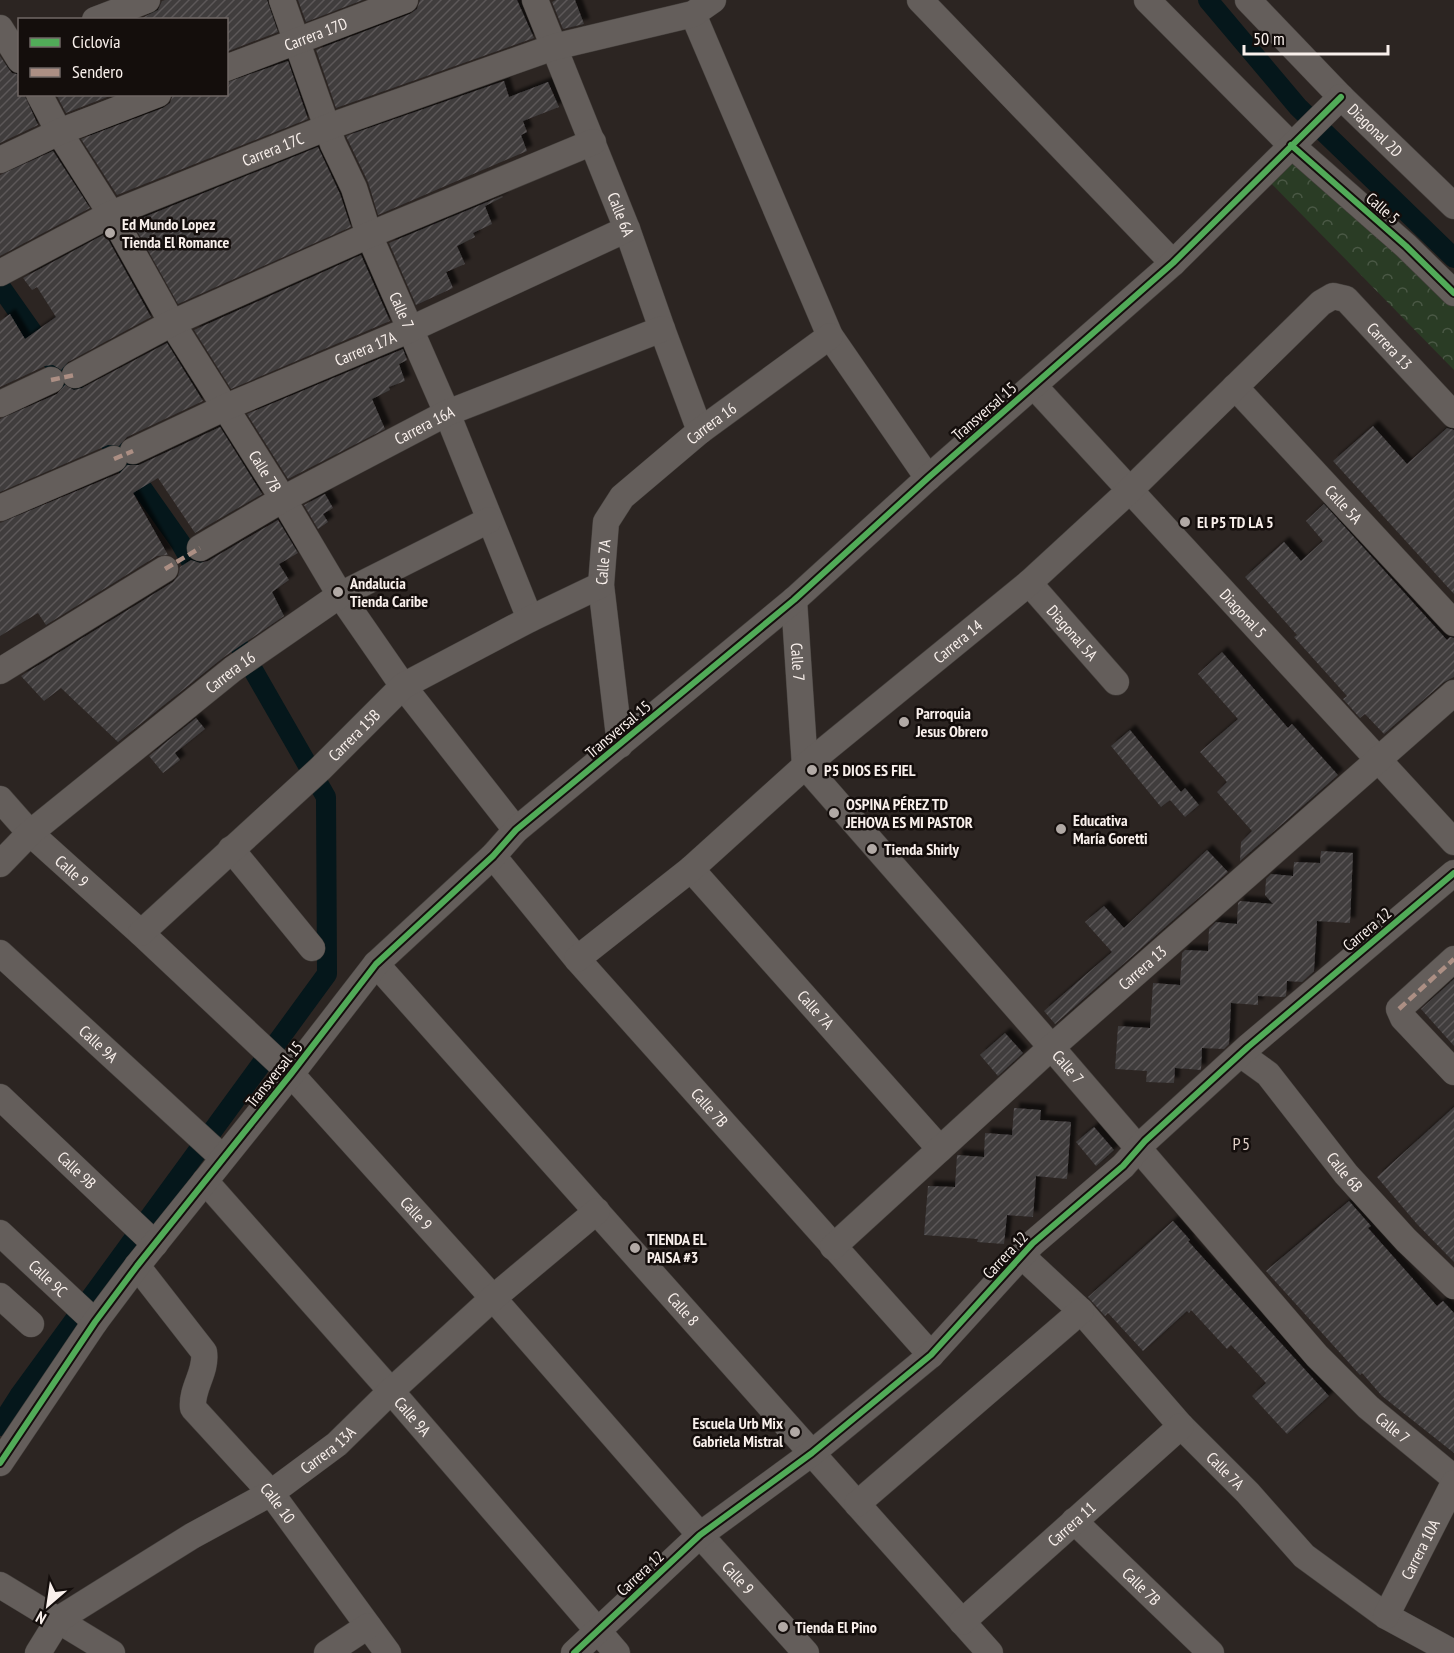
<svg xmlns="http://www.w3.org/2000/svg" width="1454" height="1653" viewBox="0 0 1454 1653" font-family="'PT Sans Narrow',sans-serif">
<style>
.park{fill:url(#park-crowns)}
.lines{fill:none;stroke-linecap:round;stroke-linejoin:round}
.canal{stroke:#05171b;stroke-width:20}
.building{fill:url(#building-hatch);filter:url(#shadow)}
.minor-casing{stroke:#45403d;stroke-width:27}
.minor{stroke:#645e5b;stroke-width:26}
.quiet{stroke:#ac8f84;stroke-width:4.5;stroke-dasharray:9 4.5;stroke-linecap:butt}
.cycleway-casing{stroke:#140e0c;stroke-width:10}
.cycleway{stroke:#51ab58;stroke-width:6}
.poi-dot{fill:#b1a9a5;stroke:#140e0c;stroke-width:2}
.labels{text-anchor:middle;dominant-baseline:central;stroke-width:5;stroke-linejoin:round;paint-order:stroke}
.street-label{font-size:16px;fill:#f9f0ec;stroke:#140e0c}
.poi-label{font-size:16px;font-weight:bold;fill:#f9f0ec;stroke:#140e0c;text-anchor:start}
.neighbourhood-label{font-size:18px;letter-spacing:1.5px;fill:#decdc5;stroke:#140e0c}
</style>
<defs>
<pattern id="park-crowns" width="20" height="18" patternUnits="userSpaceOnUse" patternTransform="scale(1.5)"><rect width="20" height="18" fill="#2a3c25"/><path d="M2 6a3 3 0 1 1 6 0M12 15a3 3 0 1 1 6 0" fill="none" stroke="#4a5845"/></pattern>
<pattern id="building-hatch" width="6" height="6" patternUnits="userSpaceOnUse" patternTransform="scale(1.5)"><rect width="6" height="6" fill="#3f3c3d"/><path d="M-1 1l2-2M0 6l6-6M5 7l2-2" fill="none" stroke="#5c5859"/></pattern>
<filter id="shadow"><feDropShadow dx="5.5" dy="-5.5" stdDeviation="1.5" flood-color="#0009"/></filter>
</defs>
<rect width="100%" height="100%" fill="#2c2522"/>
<path class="park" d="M1291,145L1454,294V370L1262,174Z"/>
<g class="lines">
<g class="canal">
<path d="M1208,0L1298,107L1454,258"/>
<path d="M0,286L180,542L204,584"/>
<path d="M0,1426L19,1396L327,974L326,797L241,649"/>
</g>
</g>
<g class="building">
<path d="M165,0H267L278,32L226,52V20H138L158,10L162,1Z"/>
<path d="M298,0H363L306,22Z"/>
<path d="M420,0H517L534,38L336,108L316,50L410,14L417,9Z"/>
<path d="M556,0H575L584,24L563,29L552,2Z"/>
<path d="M0,56L8,68L12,73L20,75V94H24L38,125L0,143Z"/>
<path d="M288,61L308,119L117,195L81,139L163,108L170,103L173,94H226V87L229,86L228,82Z"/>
<path d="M504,81L509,97L548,82L559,107L523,121L527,132L521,135L527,151L378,215L368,182L346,136Z"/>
<path d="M56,94H115L66,113Z"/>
<path d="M318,147L340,194L351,227L178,304L132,222Z"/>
<path d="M53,151L90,208L0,256V175Z"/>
<path d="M502,196L503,197L485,206L492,224L473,233L475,237L457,246L465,264L446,272L453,288L416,305L389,243Z"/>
<path d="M105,234L151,317L68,362L61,370L53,365L45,366L0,387V321L10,314L25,339L56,317L37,287L32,290L23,278Z"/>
<path d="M361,255L390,321L231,389L194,330Z"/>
<path d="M167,343L203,401L127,437L119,446L108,445L0,492V419L57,394L65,385L74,390L82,388Z"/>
<path d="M403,349L407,360L399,364L405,381L389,387L390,390L372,399L385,429L288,479L247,414Z"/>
<path d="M1373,426L1407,464L1447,428L1454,430V594L1333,461Z"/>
<path d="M220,427L262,494L195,533L158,478L133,493L168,555L157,556L46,625L38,613L0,636V523L120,473L127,465H139Z"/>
<path d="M325,494L333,508L323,514L328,522L318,529L304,505Z"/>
<path d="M1324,504L1447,640L1450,637L1454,638V677L1444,682L1384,734L1365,714L1360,718L1343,699L1347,696L1294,637L1297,635L1245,577L1284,542L1301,561L1323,541L1306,521Z"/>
<path d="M278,520L298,553L279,564L289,580L272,592L284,616L224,657L118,742L61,688L44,701L21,676L173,582L178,576L180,567L191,560L200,563L208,561Z"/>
<path d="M1222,652L1288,728L1292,724L1338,775L1240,861L1241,842L1252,831L1217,792L1227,782L1200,752L1238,719L1198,674Z"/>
<path d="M196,718L205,729L175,753L180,760L163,773L149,756Z"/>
<path d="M1130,730L1181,792L1185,788L1199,805L1185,817L1170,800L1161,807L1111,746Z"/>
<path d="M1207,850L1228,872L1055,1024L1044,1011L1112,952L1085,922L1104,906L1124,928Z"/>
<path d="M1321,851L1353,853L1350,923L1317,921L1314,971L1302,982L1287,981L1286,996L1284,997L1258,996V1005L1231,1003L1229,1044L1224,1049L1202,1048L1201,1070L1175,1068L1174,1083L1146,1082L1147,1071L1115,1069L1118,1026L1150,1028L1153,983L1180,985L1182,953L1185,950L1208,951L1209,929L1216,922L1237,924L1238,903L1240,901L1273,904L1265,895L1266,879L1271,874L1293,876L1294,862L1320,863Z"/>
<path d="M1454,979V1046L1421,1009Z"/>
<path d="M1005,1033L1023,1053L998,1076L980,1055Z"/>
<path d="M1454,1107V1262L1417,1224L1377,1177Z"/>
<path d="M1014,1108L1041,1110L1040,1120L1071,1122L1067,1179L1036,1176L1033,1217L1007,1215L1004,1244L977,1242L978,1239L924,1235L928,1186L955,1187L957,1155L984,1157L985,1133L1012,1135Z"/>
<path d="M1094,1127L1114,1150L1096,1166L1076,1142Z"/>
<path d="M1349,1201L1371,1226L1368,1228L1437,1306L1443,1301L1454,1313V1453L1382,1396L1362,1373L1360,1375L1266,1271Z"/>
<path d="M1173,1221L1190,1240L1188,1241L1329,1396L1287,1434L1252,1396L1266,1383L1231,1345L1227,1349L1191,1310L1189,1313L1187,1311L1143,1351L1108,1313L1105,1316L1088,1297Z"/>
</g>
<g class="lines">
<g class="minor-casing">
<g id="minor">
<path id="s1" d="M282,0L333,144L354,188L369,235L447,413L530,619"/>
<path id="s2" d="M535,0L627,229L662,329L700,431"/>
<path d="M920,0L1173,263"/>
<path d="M1147,0L1291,145L1406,246L1454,293"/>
<path id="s3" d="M1248,0L1341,97L1454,206"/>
<path d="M693,14L830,336L928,478"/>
<path d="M95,20L147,0"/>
<path d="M0,28L20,60"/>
<path id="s4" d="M226,68L405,0"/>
<path id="s5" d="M39,94L59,132L111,214L172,323L283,499L340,595L403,686L516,830"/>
<path d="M0,160L59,132L158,94"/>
<path id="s6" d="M0,273L111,214L328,127L554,47L693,14L713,0"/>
<path d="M75,375L172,323L369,235L593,142"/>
<path id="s7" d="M1034,386L1454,842"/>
<path id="s8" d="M1235,387L1454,623"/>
<path d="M0,404L51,380"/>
<path id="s9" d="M133,451L226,407L411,329L627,229"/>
<path d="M0,508L114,459"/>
<path id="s10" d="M200,548L283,499L447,413L662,329"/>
<path id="s11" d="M1029,583L1116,682"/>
<path id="s12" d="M794,600L805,766L1046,1041L1317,1356L1368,1407L1454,1478"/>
<path d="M0,671L165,569"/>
<path id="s13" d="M620,745L601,585L606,522L622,497L700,431L830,336"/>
<path id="s14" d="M0,799L30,833L141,933L291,1074L493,1298L700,1535L806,1653"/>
<path d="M231,849L312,948"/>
<path id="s15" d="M493,856L577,959L931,1355"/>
<path id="s16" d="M0,864L30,833L233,669L340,595L489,520"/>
<path id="s17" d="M691,869L940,1149"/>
<path id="s18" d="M141,933L320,769L403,686L530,619L601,585"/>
<path id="s19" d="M0,953L223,1158"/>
<path id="s20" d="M577,959L691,869L805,766L1029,583L1129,491L1321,303L1333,296L1346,299L1454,415"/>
<path d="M1454,959L1399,1009L1403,1018L1454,1072"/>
<path id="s21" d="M376,964L990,1653"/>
<path id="s22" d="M1242,1053L1250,1061L1268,1074L1346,1174L1406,1240L1454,1286"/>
<path id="s23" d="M0,1097L155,1244"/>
<path id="s24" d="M205,1181L391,1391L617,1653"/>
<path id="s25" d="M0,1233L95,1322"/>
<path id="s26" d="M833,1247L1044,1054L1454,693"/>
<path id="s27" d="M1022,1256L1081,1311L1181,1426L1248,1493L1304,1556L1386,1616L1454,1653"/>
<path id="s28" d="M137,1266L204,1352C207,1372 191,1388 193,1408L271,1493L388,1653"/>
<path d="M0,1296L31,1324"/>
<path d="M0,1463L95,1322L137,1266L291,1074L376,964L493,856L516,830L794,600L928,478L1173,263L1341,97"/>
<path d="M857,1504L1081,1311"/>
<path id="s29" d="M1074,1521L1211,1653"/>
<path d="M0,1585L112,1653"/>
<path id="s30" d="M1386,1616L1454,1483"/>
<path id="s31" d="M962,1622L1181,1426"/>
<path id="s32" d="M38,1653L59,1619L192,1536L271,1493L337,1444L391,1391L493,1298L597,1211"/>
<path d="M327,1653L368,1626"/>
<path d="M574,1653L700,1535L812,1453L931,1355L1033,1243L1123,1166L1145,1141L1248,1047L1454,873"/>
</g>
</g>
<use href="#minor" class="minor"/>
<g class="quiet">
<path d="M51,380L75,375"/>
<path d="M114,459L133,451"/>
<path d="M165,569L200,548"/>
<path d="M1399,1009L1454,959"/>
</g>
<g class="cycleway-casing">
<g id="cycleway">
<path d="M1291,145L1406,246L1454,293"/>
<path d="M0,1463L95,1322L137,1266L291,1074L376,964L493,856L516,830L794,600L928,478L1173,263L1341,97"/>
<path d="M574,1653L700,1535L812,1453L931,1355L1033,1243L1123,1166L1145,1141L1248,1047L1454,873"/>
</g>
</g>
<use href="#cycleway" class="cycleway"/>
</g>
<g class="poi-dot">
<circle cx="110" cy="233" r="6"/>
<circle cx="1185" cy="522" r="6"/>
<circle cx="338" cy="592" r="6"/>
<circle cx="904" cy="722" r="6"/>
<circle cx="812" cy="770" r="6"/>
<circle cx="834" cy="813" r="6"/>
<circle cx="1061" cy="829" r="6"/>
<circle cx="872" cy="849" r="6"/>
<circle cx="635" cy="1248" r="6"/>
<circle cx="795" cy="1432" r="6"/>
<circle cx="783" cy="1627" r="6"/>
</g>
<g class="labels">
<g class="street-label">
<text stroke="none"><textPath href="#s4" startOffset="96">Carrera 17D</textPath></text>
<text stroke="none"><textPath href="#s3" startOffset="182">Diagonal 2D</textPath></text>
<text stroke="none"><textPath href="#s6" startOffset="300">Carrera 17C</textPath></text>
<text transform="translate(1383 208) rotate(41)">Calle 5</text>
<text stroke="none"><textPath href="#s2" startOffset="231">Calle 6A</textPath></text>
<text stroke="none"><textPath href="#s1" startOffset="333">Calle 7</textPath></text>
<text stroke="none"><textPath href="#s20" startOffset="1084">Carrera 13</textPath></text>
<text stroke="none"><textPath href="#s9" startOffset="254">Carrera 17A</textPath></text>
<text transform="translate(984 411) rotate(-41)">Transversal 15</text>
<text stroke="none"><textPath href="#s13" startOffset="370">Carrera 16</textPath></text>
<text stroke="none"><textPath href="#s10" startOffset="256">Carrera 16A</textPath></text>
<text stroke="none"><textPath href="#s5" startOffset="440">Calle 7B</textPath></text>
<text stroke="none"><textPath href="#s8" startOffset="160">Calle 5A</textPath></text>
<text stroke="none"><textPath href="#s13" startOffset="184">Calle 7A</textPath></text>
<text stroke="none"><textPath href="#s7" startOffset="309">Diagonal 5</textPath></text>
<text stroke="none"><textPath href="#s11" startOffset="66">Diagonal 5A</textPath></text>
<text stroke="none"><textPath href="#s20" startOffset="496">Carrera 14</textPath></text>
<text stroke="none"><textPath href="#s12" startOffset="62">Calle 7</textPath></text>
<text stroke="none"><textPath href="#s16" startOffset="300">Carrera 16</textPath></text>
<text transform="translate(618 729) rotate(-40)">Transversal 15</text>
<text stroke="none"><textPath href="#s18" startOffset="291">Carrera 15B</textPath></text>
<text stroke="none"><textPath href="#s14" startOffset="102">Calle 9</textPath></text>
<text transform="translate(1367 929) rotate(-40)">Carrera 12</text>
<text stroke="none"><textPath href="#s26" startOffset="417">Carrera 13</textPath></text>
<text stroke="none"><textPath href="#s17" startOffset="188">Calle 7A</textPath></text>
<text stroke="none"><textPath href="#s19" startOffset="134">Calle 9A</textPath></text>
<text stroke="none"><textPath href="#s12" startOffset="566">Calle 7</textPath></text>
<text transform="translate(274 1074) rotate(-51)">Transversal 15</text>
<text stroke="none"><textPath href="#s15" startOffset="332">Calle 7B</textPath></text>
<text stroke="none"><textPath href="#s23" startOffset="106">Calle 9B</textPath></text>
<text stroke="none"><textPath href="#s22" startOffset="158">Calle 6B</textPath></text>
<text stroke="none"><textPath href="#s14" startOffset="588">Calle 9</textPath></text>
<text transform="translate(1005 1255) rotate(-47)">Carrera 12</text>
<text stroke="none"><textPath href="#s25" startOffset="66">Calle 9C</textPath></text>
<text stroke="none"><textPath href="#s21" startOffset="462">Calle 8</textPath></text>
<text stroke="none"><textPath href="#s24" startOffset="314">Calle 9A</textPath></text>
<text stroke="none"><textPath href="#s12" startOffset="1052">Calle 7</textPath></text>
<text stroke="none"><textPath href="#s32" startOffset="358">Carrera 13A</textPath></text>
<text stroke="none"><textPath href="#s27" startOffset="296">Calle 7A</textPath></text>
<text stroke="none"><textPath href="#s28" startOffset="294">Calle 10</textPath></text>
<text stroke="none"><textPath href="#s31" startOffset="147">Carrera 11</textPath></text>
<text stroke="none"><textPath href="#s30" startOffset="75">Carrera 10A</textPath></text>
<text transform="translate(640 1573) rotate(-43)">Carrera 12</text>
<text stroke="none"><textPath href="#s14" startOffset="1074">Calle 9</textPath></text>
<text stroke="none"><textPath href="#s29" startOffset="94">Calle 7B</textPath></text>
</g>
<g class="poi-label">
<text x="122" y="224">Ed Mundo Lopez<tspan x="122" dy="18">Tienda El Romance</tspan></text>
<text x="1197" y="522">El P5 TD LA 5</text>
<text x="350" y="583">Andalucia<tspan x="350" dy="18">Tienda Caribe</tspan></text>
<text x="916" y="713">Parroquia<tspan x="916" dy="18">Jesus Obrero</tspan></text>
<text x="824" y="770">P5 DIOS ES FIEL</text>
<text x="846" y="804">OSPINA PÉREZ TD<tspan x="846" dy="18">JEHOVA ES MI PASTOR</tspan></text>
<text x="1073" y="820">Educativa<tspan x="1073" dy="18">María Goretti</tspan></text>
<text x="884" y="849">Tienda Shirly</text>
<text x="647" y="1239">TIENDA EL<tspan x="647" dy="18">PAISA #3</tspan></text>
<text x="783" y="1423" text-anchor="end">Escuela Urb Mix<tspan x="783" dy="18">Gabriela Mistral</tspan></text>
<text x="795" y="1627">Tienda El Pino</text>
</g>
<g class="neighbourhood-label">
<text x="1242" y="1143">P5</text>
</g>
</g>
<rect x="18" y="18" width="210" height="78" fill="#140e0c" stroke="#706866" stroke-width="1.5"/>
<rect x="30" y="38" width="30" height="9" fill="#51ab58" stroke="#706866" stroke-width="1.5"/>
<text x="72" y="48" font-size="18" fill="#f9f0ec">Ciclovía</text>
<rect x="30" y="68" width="30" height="9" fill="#ac8f84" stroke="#706866" stroke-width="1.5"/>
<text x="72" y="78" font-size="18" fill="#f9f0ec">Sendero</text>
<g transform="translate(48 1605) rotate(209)" stroke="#140e0c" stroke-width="4.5" paint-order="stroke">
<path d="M0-4.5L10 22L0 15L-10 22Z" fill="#f9f0ec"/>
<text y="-9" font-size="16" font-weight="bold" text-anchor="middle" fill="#f9f0ec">N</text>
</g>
<path d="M1244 45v9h144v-9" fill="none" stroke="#f9f0ec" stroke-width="3"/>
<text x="1253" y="45" font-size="18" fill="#f9f0ec" stroke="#140e0c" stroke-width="4.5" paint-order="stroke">50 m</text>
</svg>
